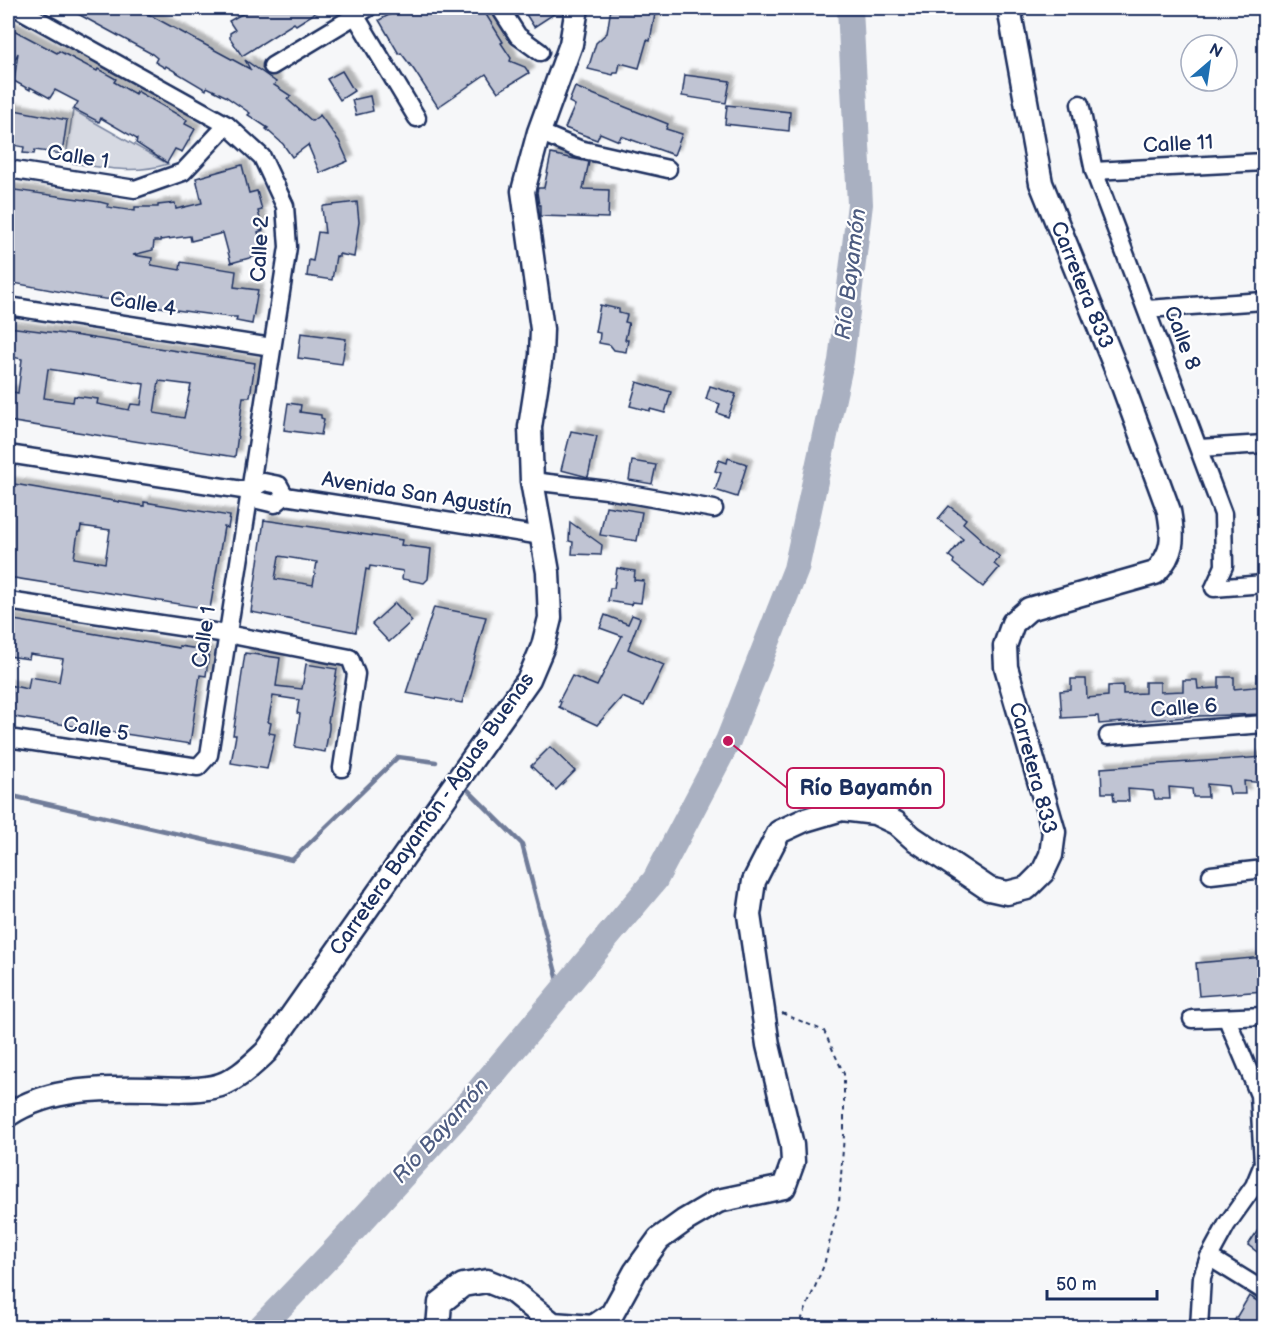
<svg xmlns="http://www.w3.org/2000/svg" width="1272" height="1335" viewBox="0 0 1272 1335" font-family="'Balsamiq Sans',sans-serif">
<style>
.green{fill:#d6d9e2;stroke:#7884a0;stroke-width:1.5}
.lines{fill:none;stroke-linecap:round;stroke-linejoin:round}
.stream{stroke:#707c99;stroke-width:4.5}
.river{stroke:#a9b0c1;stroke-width:26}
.building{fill:#c0c4d3;stroke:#1b2f5e;stroke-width:1.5;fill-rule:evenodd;filter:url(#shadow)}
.street-casing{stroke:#1b2f5e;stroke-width:21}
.secondary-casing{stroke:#1b2f5e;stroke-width:27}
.path{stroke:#1b2f5e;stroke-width:2;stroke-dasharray:4.5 4.5;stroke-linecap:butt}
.street{stroke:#fff;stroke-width:16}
.secondary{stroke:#fff;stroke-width:22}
.labels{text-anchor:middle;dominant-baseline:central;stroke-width:4.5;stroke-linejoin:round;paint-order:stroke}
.street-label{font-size:21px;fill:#1b2f5e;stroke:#fff}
.water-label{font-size:22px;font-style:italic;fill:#4d5c81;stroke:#fff}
.leader{fill:none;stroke:#c2185b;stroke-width:2}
.callout-dot{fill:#c2185b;stroke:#fff;stroke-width:2}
.callout{fill:#fff;stroke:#c2185b;stroke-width:2}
.callout-label{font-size:22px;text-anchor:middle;font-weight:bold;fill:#1b2f5e}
</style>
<defs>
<filter id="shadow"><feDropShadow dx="5.5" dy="-5.5" stdDeviation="1.5" flood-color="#0004"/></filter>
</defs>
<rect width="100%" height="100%" fill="#f6f7f9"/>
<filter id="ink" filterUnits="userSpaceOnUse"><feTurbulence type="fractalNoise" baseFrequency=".0167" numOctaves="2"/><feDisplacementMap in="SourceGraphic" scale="12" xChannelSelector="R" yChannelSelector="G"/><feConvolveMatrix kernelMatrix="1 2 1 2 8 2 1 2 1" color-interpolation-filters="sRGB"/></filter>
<g filter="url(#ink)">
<path class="green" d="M73,110L168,164C132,175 102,167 65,162Z"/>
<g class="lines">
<g class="stream">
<path d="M465,787L522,844L561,992"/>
<path d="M8,795L292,860L398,757L436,762"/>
</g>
<path class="river" d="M260,1328L332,1253L461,1112L655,880L728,741L796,569L841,361L860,204L850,8"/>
</g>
<g class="building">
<path d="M67,8H137L250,69L245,60L276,82L274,85L291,96L287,99L312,121L320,115L339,141L348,161L320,173L308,145L292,157L283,144L266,129L268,128L248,115L250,113L225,96L207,87L206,90L166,66L165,68L155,62L157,58L152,54Z"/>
<path d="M253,8H323L296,25L294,23L242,56L230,38V33L235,30L229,21Z"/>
<path d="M403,8H482L503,42L501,43L511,58L510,61L525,67L529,73L498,92L486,74L438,107L414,70L401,53L399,54L379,20Z"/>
<path d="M522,8H563L534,27Z"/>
<path d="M611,8L656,9L650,41L647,40L639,68L620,63L618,73H614L613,75L588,69L596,43L607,33Z"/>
<path d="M8,27L57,53L59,51L97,71L98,69L116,79L114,82L135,94L137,91L187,120L185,124L195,129L182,152L175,149L167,163L136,143L137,139L101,118L99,122L74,109L78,102L55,90L50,98L30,87V90L14,81L18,53L8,72Z"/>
<path d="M342,71L354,91L340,100L327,79Z"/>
<path d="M685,75L730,81L726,103L682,96Z"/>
<path d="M575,87L668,124L666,129L682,134L674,155L621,136L619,141L600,133L597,140L565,128L575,105L569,102Z"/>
<path d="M370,96L373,111L356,115L352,100Z"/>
<path d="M727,105L790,112L789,131L725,124Z"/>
<path d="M9,109L67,120L62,154L35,150L34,154L23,153L24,147L8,144Z"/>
<path d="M551,154L589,162L583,189L609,190L608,218L540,216V205H539L537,192L538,188H544Z"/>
<path d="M242,165L249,193L257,191L262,210L258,211L263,230L258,232L264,254L231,263L223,233L191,241L190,236L160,240V241H154L153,250L133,255L152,258L151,265L180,270L181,262L236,271L234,287L258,290L252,324L236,321L237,317H229L176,310L113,298V300L89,297L8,282V189L100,202L108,204L107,207L135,211V207H158V205L175,203L176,209L202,203L196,178Z"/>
<path d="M357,202L359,222L354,257L339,254V257L336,256L332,280L307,276L309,260L313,261L318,232L325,233L322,208L324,206Z"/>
<path d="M600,305L619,309V313L627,315L625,322L629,323L625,340H628L626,352L614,350L610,345L599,343L600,333L595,332Z"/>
<path d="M8,327L80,336L255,363L250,397H243L235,457L8,421V391L18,393L22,359L8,356ZM48,369L144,384L141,405L131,404L129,410L97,404L98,399L74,396L73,402L44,398ZM159,381L191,385L184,418L154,413Z"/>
<path d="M301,333L346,339L342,364L298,358Z"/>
<path d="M637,382L671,392L665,413L650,409V411L630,406Z"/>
<path d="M710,386L736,394L728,417L717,413L720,404L706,399Z"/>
<path d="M288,403L301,405L300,412L321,415V418L324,419L321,435L284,430Z"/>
<path d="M571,431L597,436L588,477L561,470Z"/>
<path d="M728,458L747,464L737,497L715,490L721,473L715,471L719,460L727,463Z"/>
<path d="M632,461L656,465L652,484L629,480Z"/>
<path d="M8,483L144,506V502L230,516L228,528L224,527L210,609L8,577ZM81,526L110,530L105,563L74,558L78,532H80Z"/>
<path d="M606,506L642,512L637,541L600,535Z"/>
<path d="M949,506L966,519L963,523L980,538L979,540L1000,557L994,564L999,568L983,587L953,563L954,560L949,556L963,539L938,519Z"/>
<path d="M264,520L402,540L401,545L431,549L428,579L424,583L402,579L403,571L370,566L369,570L366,569L356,632L251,612ZM279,556L317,562L313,585L275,579Z"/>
<path d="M570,522L602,545L601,555L572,554L573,542L569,541Z"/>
<path d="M617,568L635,571L634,580L644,581L641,603L632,602L631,605L608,601L610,588H614Z"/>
<path d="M395,603L412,621L389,642L372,624Z"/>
<path d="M434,607L486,617L462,703L406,693Z"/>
<path d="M605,615L628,624L632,615L640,618L628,649L664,665L644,706L622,697L597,725L559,707L561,702L559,701L572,676L597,686L622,636L600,628Z"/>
<path d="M8,619L179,648V646L204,650V652H209L206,676L200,675L190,744L8,716V685L28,689L30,677L59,682L63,659L30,654L29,659L8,656Z"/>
<path d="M245,653L280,658L276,686L302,689L306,664L337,669L328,722L329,723V729L325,752L295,747L300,714L297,713L299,700L273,696L268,722L271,723L269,733L275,734L267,769L231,763L236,735H233Z"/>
<path d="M1219,677H1234V689L1264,686V714L1200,716L1099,724L1098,716L1062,718L1060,691L1071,690V679H1086L1087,698L1108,696V686L1123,685V694L1145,693V682H1160V692L1183,691V680H1197L1198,689L1219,688Z"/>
<path d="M550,747L575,771L556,790L531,766Z"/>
<path d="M1264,757V783L1244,781L1245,794H1230L1228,786L1207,784L1208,797H1193L1192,789L1169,787L1170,799H1155L1153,791L1128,789L1129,801H1114L1113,793H1102L1101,768Z"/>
<path d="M1264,957V991L1199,996L1196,963Z"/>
<path d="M1264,1221V1257L1248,1245Z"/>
<path d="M1249,1296L1264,1305V1328H1230Z"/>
</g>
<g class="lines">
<g class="street-casing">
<g id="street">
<path d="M500,8L518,36L540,52"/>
<path d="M355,15L417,118"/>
<path d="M272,66L368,8"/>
<path d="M1080,104L1094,171L1223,514L1224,566L1214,588L1264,584"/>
<path d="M539,132L579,149L668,169"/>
<path d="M8,169L135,189L183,172L227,125"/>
<path d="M1094,171L1264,162"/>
<path d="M8,306L272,347"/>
<path d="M1147,309L1264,301"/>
<path d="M1200,448L1264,444"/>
<path d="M8,454L249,491L264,482L279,485L285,496"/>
<path d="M532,481L607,490L714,509"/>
<path d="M249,491L258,500L275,504L285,496L542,536"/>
<path d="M8,601L227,634L350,658L356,674L342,768"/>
<path d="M1108,736L1264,724"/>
<path d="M8,738L198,767L209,755L288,247L285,206L262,157L227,125L17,8"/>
<path d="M1211,875L1264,869"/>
<path d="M1192,1019L1264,1016"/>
<path d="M1209,1257L1264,1291"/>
<path d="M1199,1328L1202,1277L1209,1257L1227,1224L1254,1186L1263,1164L1259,1095L1227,1019"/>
</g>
</g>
<g class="secondary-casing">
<g id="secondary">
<path d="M8,1115C50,1087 105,1088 154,1089C173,1090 194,1091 213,1087C234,1083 251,1066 266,1052L529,679L543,646L550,618L548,572L532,481L530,427L541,356L542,329L523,191L539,132L571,44L577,8"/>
<path d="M438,1328L440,1303L463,1285L487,1281L512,1291L553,1324L593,1327L612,1314L635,1272L659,1239L684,1221L718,1201L784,1187L793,1162L792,1145L768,1045L749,915L754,881L779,832L805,820L842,809L875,813L896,823L913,838L989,889L1007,893L1027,888L1043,872L1051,855L1054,832L1006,667L1005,646L1013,623L1029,609L1155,573C1174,553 1174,538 1169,511L1123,386L1041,183L1009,8"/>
</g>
</g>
<path class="path" d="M782,1013L824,1031L844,1074V1135L839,1203L824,1265L798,1328"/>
<use href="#street" class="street"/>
<use href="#secondary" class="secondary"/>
</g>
</g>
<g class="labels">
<g class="street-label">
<text transform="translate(1178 144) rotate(-3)">Calle 11</text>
<text transform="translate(78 157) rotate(9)">Calle 1</text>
<text transform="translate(260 249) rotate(-87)">Calle 2</text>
<text transform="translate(1082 285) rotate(68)">Carretera 833</text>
<text transform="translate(143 304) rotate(9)">Calle 4</text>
<text transform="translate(1182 338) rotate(69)">Calle 8</text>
<text transform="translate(417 494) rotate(9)">Avenida San Agustín</text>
<text transform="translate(204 637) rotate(-81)">Calle 1</text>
<text transform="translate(1184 708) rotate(-4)">Calle 6</text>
<text transform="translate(96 729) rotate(9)">Calle 5</text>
<text transform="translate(1033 768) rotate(75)">Carretera 833</text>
<text transform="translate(432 814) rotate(-55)">Carretera Bayamón - Aguas Buenas</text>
</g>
<g class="water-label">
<text transform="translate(851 274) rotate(-83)">Río Bayamón</text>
<text transform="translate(441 1131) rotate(-48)">Río Bayamón</text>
</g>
</g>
<path class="leader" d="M728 741L787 788"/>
<circle class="callout-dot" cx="728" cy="741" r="6"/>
<rect class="callout" x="787" y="768" width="157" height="40" rx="6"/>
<g class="callout-label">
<text x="866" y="795">Río Bayamón</text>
</g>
<rect width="1272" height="1335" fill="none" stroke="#fff" stroke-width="30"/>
<rect x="15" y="15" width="1242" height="1305" fill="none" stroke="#1b2f5e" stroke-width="2" filter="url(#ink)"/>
<g transform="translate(1209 63) rotate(29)"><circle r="28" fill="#ffffff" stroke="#a4acbf" stroke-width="1.5"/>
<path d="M0-4.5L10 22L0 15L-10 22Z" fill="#1f6fb2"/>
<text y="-9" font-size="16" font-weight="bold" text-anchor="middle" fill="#1b2f5e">N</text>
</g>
<path d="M1047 1290v9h110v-9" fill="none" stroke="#1b2f5e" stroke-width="3"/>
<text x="1056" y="1290" font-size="18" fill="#1b2f5e" stroke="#ffffff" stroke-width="4.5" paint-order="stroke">50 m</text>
</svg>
